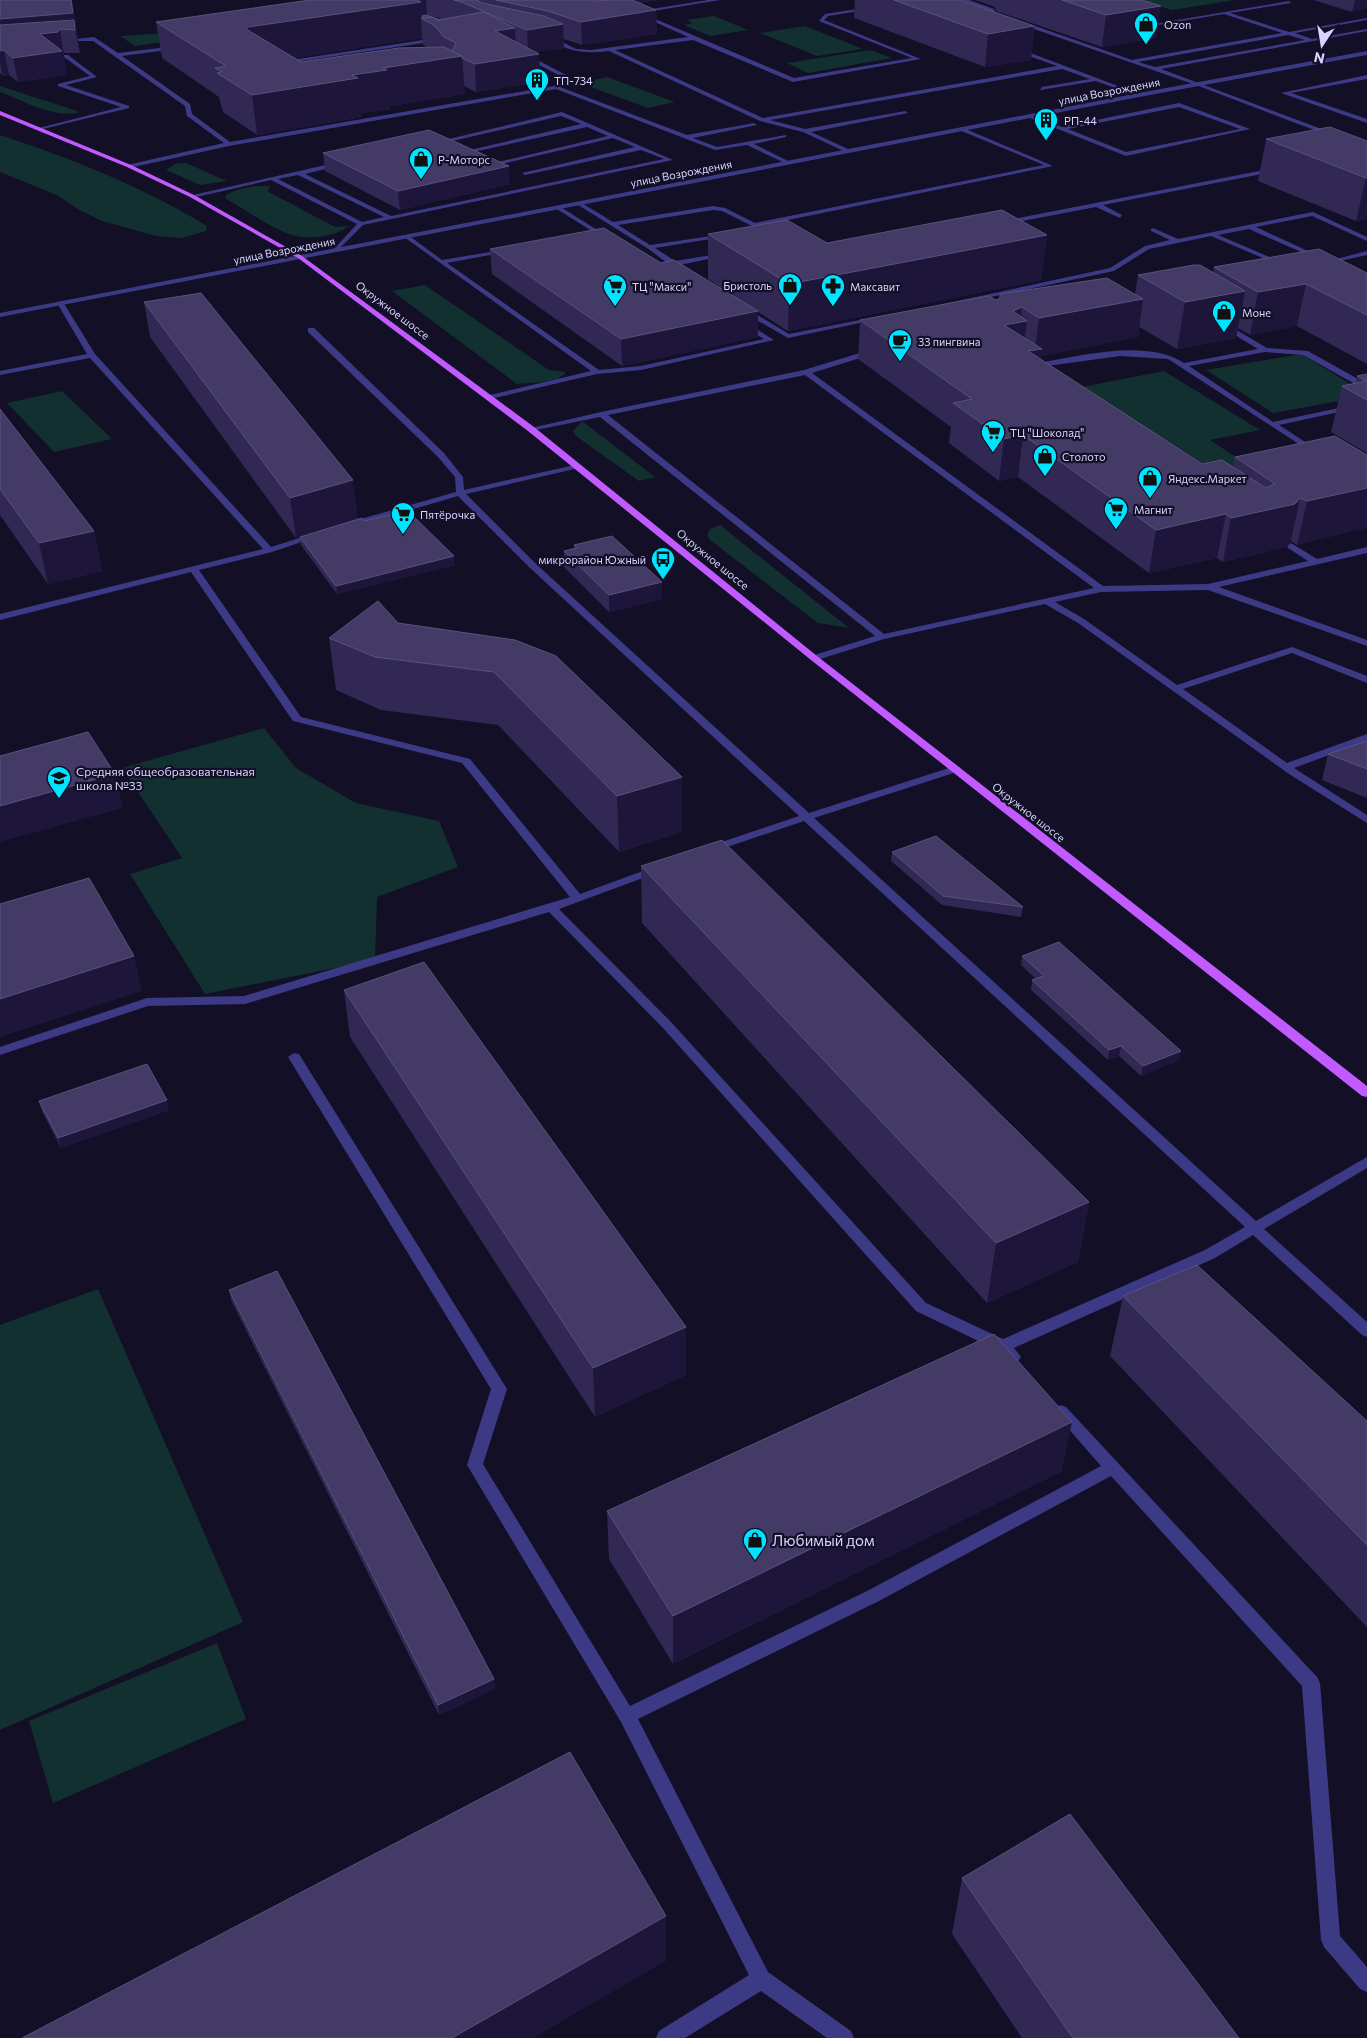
<svg xmlns="http://www.w3.org/2000/svg" width="1367" height="2038" viewBox="0 0 1367 2038" font-family="Commissioner,sans-serif">
<style>
.green{fill:#12302f}
.lines{fill:none;stroke-linecap:round;stroke-linejoin:round}
.lane{fill:#3d3a85;fill-rule:evenodd}
.street{fill:#3d3a85;fill-rule:evenodd}
.primary{fill:#c25bff;fill-rule:evenodd}
.wall{fill:#312854;fill-rule:evenodd}
.shaded-wall{fill:#1d163a}
.building{fill:#433a66;stroke:#5a527e}
.labels{text-anchor:middle;dominant-baseline:central;stroke-width:4.5;stroke-linejoin:round;paint-order:stroke}
.far-poi-label{font-size:11px;fill:#d9d4ff;stroke:#130f26;text-anchor:start}
.far-street-label{font-size:11px;fill:#d9d4ff;stroke:#130f26}
.poi-label{font-size:12px;fill:#d9d4ff;stroke:#130f26;text-anchor:start}
.near-poi-label{font-size:15px;fill:#d9d4ff;stroke:#130f26;text-anchor:start}
</style>
<rect width="100%" height="100%" fill="#130f26"/>
<g class="green">
<path d="M1139,0H1235L1172,10Z"/>
<path d="M714,16L748,30L710,36L684,25L693,23L686,20Z"/>
<path d="M805,26L863,49L817,56L760,33Z"/>
<path d="M229,29L235,32L135,46L120,36Z"/>
<path d="M870,50L892,58L808,73L787,63Z"/>
<path d="M607,77L675,102L648,108L580,83Z"/>
<path d="M0,86L80,112C54,119 24,101 0,92Z"/>
<path d="M0,135C71,158 143,187 207,226L206,231L182,238L156,236L102,221L79,210L59,196L0,172Z"/>
<path d="M186,163L227,181L200,185L166,170L175,164Z"/>
<path d="M255,186H271L267,191L335,227L349,226C335,237 308,240 292,235C272,229 245,209 226,199V195L236,190Z"/>
<path d="M425,285L549,370L566,372C557,384 530,382 517,384L392,291Z"/>
<path d="M1301,354L1367,394V396L1273,413L1206,370Z"/>
<path d="M1164,371L1260,430L1210,440L1252,468L1216,475L1082,387Z"/>
<path d="M62,391L112,439L54,452L7,403Z"/>
<path d="M582,421L655,477L639,481L576,436L573,431Z"/>
<path d="M720,525L849,628L818,623L710,540L707,535L710,529Z"/>
<path d="M264,728L296,768L356,803L439,821L458,867L377,897L375,960L205,994L130,874L182,858L122,768Z"/>
<path d="M98,1289L243,1622L0,1730V1325Z"/>
<path d="M217,1643L246,1719L53,1803L29,1721Z"/>
</g>
<g class="lines">
<g class="lane">
<path d="M708,0H720L641,13L794,78L912,58L819,21L825,14L870,7L872,9L828,16L824,20L921,59L793,82L693,40L615,50L763,118L1057,66L1015,51L1017,48L1142,95L1137,96L1096,81L1040,90L1042,87L1090,79L1062,69L770,120L805,129L905,111L908,113L811,132L850,150L848,153L803,132L760,121L609,51C586,54 567,52 547,38L552,37L576,49L591,50L688,37L633,12Z"/>
<path d="M962,0H969L994,9L995,12L1132,60L1282,33L1224,14L1140,28L1142,26L1289,1L1291,3L1230,13L1289,32L1367,18V20L1295,33L1312,39L1367,29V31L1161,69L1367,146V150L1196,85L991,14L990,11ZM1288,35L1305,40L1155,67L1138,62Z"/>
<path d="M430,35L437,39V41L281,64L278,62L430,39L427,37Z"/>
<path d="M94,37L118,53L177,46L175,49L122,56L190,104L192,114L230,142L554,86L564,78L524,57L526,54L570,77V79L560,87L687,135L754,123L757,125L693,138L717,147L786,135V137L754,144L792,163L787,164L747,145L715,150L556,89L229,146L129,168L127,165L224,143L187,116L185,106L93,41H59Z"/>
<path d="M64,55H68L97,77L66,85L129,106V108L39,130V128L121,107L58,86V84L90,76L64,57Z"/>
<path d="M1367,75V79L1291,93L1367,119V123L1281,93Z"/>
<path d="M1179,103L1250,129L1126,156L1025,116L1030,115L1062,127ZM1179,107L1240,129L1126,152L1068,129Z"/>
<path d="M562,112L673,160L363,225L336,252L333,250L334,249L357,224L271,180L192,198L189,196L339,162L341,165L305,174L391,216L664,159L641,150L525,175L522,173L635,147L613,138L501,164L498,162L608,136L587,127L473,152L470,150L581,124L561,116L435,145L432,143ZM298,175L384,217L362,222L278,179Z"/>
<path d="M961,127L1053,166L754,227L722,211L713,210L618,225L650,245L725,234L726,235L723,237L655,248L675,261L724,253L727,255L680,265L686,270L683,272L670,265L647,248L575,203L580,202L613,222L713,206L725,208L755,223L1044,165L959,130Z"/>
<path d="M1275,168L1277,171L1103,205L1122,215L1120,218L1096,207L1017,222L1012,231L1007,230L1011,221L1014,219Z"/>
<path d="M555,206H559L610,238L605,239L555,208Z"/>
<path d="M1313,212L1367,237V241L1312,216L1256,227L1321,257L1322,258L1319,260L1249,229L1218,235L1281,262V264H1277L1211,236L1149,249L1114,271L934,309L930,307L1110,268L1145,246L1170,240L1151,231V229L1153,228L1178,239Z"/>
<path d="M404,235H408L442,260L508,249L509,250L506,252L447,263L599,370L641,366L764,339L742,326L741,324L745,322L774,340L641,370L597,374L486,400V396L591,371L404,237Z"/>
<path d="M1367,251V255L1335,262V265L1325,262Z"/>
<path d="M59,302H63L95,354L271,547L315,533L319,536L272,552L199,570L301,717L470,759L580,894L651,868H659L661,870L659,872L559,909L671,1022L926,1303L1003,1339L1205,1250L1245,1227L804,821L715,851H707L705,849L707,847L799,816L529,567L458,496L356,526H350V522L456,492L455,477L438,457L308,332V328H314L444,453L463,477L464,490L579,464V468L466,494L535,563L809,813L952,767H960V771L814,818L1256,1221L1367,1157V1168L1264,1229L1367,1322V1337L1362,1335L1253,1235L1215,1258L1014,1348L1021,1357L1018,1361L1013,1363L1008,1361L997,1350L916,1311L663,1028L549,912L245,1004L148,1006L0,1055V1047L147,998L244,996L570,897L462,763L293,721L191,572L0,620V614L263,549L90,358L0,375V371L87,354L57,303Z"/>
<path d="M744,307L789,334L875,317L879,319L788,338L741,311L740,309Z"/>
<path d="M1223,322L1267,348L1308,351L1367,384V389H1364L1303,355L1265,352L1189,366L1273,422L1367,402V406L1279,425L1319,451V455H1316L1168,359L1120,356L1040,367L1034,372L1030,370L1038,363C1080,356 1146,338 1184,363L1258,349L1220,326L1219,324Z"/>
<path d="M873,349H876V353L812,373L1103,586L1208,584L1308,561L1288,548L1287,546L1291,543L1317,559L1367,547V553L1219,587L1367,640V646L1208,590L1101,592L1055,602L1084,619L1177,685L1292,647L1367,676V683L1292,653L1183,689L1287,763L1367,734V741L1294,768L1367,815V823L1289,774L1078,623L1045,604L884,639L817,660H811V656L875,636L600,417L531,431L527,429L601,412L804,370ZM805,375L1094,588L884,634L608,415Z"/>
<path d="M294,1053L299,1054L507,1389L483,1464L630,1706L867,1591L1101,1466L1053,1411L1056,1407L1061,1405L1066,1407L1317,1677L1320,1683L1340,1936L1367,1967V1992L1360,1989L1324,1947L1321,1940L1302,1686L1111,1476L879,1601L638,1719L768,1972L851,2031L854,2038H827L761,1991L685,2038H656L659,2031L749,1975L621,1722L467,1465L491,1389L288,1057Z"/>
</g>
<path class="street" d="M1367,51V55L1139,97L0,317V313L1139,93Z"/>
<path class="primary" d="M0,111L131,165L194,195L302,256L534,427L817,656L1367,1086V1097L1362,1096L811,660L528,431L298,258L190,197L127,167L0,115Z"/>
</g>
<g class="wall">
<path d="M0,0H72L80,53H64L63,54L67,75L18,82L9,75L3,76L0,73Z"/>
<path d="M310,0H658L639,3L656,10L657,34L582,45L564,39V48L535,52L539,54L540,82L476,92L464,86L465,94L390,106V109L362,113V117L257,135L223,112L222,107L221,106L219,97L162,58L156,22ZM422,15H427L442,19L440,20ZM422,38L423,45L427,47L301,62L293,58Z"/>
<path d="M855,0H960L1034,26L1031,60L985,67L854,18Z"/>
<path d="M975,0H1142L1156,38L1102,47L996,11L995,7Z"/>
<path d="M1313,0H1367L1352,12Z"/>
<path d="M1266,139L1367,141V219L1356,221L1258,181Z"/>
<path d="M323,153L510,184L400,210L325,171Z"/>
<path d="M708,234L827,243L1047,235L1041,280L788,331L758,312V337L622,366L492,274L490,249L661,263L735,297L708,279Z"/>
<path d="M1214,267L1367,273V364L1297,326L1250,335L1238,328L1236,338L1177,349L1139,327L1138,337L1041,356V360L1202,464L1233,467L1235,457L1335,436L1297,545L1291,541L1286,547L1223,562L1217,558L1149,573L1018,477L999,481L949,443L951,427L858,359L860,320L996,300L1135,294L1138,275L1213,272Z"/>
<path d="M144,302L358,519L296,538L150,337Z"/>
<path d="M1367,374V453L1331,432L1342,386L1356,383L1357,376Z"/>
<path d="M0,409L94,531L102,571L48,584L0,515Z"/>
<path d="M364,521L455,565L337,594L301,545L300,537Z"/>
<path d="M574,545L662,599L609,612L564,567V551L574,548Z"/>
<path d="M398,623L515,640L682,832L619,852L498,725L381,710L336,690L329,638Z"/>
<path d="M1367,741V798L1322,780L1328,754Z"/>
<path d="M892,852L1023,907L1021,917L942,905L891,861Z"/>
<path d="M641,866L1089,1202L1078,1262L987,1303L642,923Z"/>
<path d="M1022,956L1181,1051L1179,1060L1141,1076L1119,1056L1108,1060L1031,990L1032,980L1036,979L1021,965Z"/>
<path d="M344,990L686,1327V1375L595,1417L350,1037Z"/>
<path d="M39,1101L169,1110L61,1148L42,1111Z"/>
<path d="M229,1290L494,1679L495,1689L439,1715L231,1300Z"/>
<path d="M1123,1296L1367,1421V1627L1110,1356Z"/>
<path d="M1062,1471L673,1664L609,1559L607,1511Z"/>
<path d="M962,1878L1239,2038H1022L952,1934Z"/>
</g>
<g class="shaded-wall">
<path d="M72,0L80,53L75,30L60,29L67,75L18,82L13,58L0,43V19Z"/>
<path d="M364,0H426L427,15H422L423,19L421,18L422,38L253,64L246,29L248,27Z"/>
<path d="M592,0H658L615,6L656,10L657,34L582,45L581,22Z"/>
<path d="M1355,0H1367V9L1352,12Z"/>
<path d="M1161,6L1156,38L1102,47L1106,15Z"/>
<path d="M563,24L564,48L528,53L527,30Z"/>
<path d="M1034,26L1031,60L985,67L988,34Z"/>
<path d="M515,28L516,55L495,31Z"/>
<path d="M4,50L9,75L3,76L0,62V51Z"/>
<path d="M539,54L540,82L476,92L475,64Z"/>
<path d="M462,56L465,94L390,106V109L362,113V117L257,135L252,95L352,75L383,68Z"/>
<path d="M509,166L510,184L400,210L398,191Z"/>
<path d="M1366,178H1367V219L1356,221Z"/>
<path d="M1047,235L1041,280L788,331L789,284Z"/>
<path d="M1306,284L1297,326L1250,335L1258,292Z"/>
<path d="M1245,291L1236,338L1177,349L1185,302Z"/>
<path d="M1143,299L1138,337L1041,356L1037,388L1028,351L1035,350L1039,318Z"/>
<path d="M1022,307L1020,322L1027,321L1022,359L1004,325L1013,311Z"/>
<path d="M758,311V337L622,366L621,339Z"/>
<path d="M1023,435L1018,477L999,481L1004,439Z"/>
<path d="M353,480L358,519L296,538L290,498Z"/>
<path d="M1367,488V528L1297,545L1307,501Z"/>
<path d="M1300,498L1291,541L1286,547L1223,562L1231,518Z"/>
<path d="M1226,514L1217,558L1149,573L1156,530Z"/>
<path d="M94,531L102,571L48,584L39,543Z"/>
<path d="M454,556L455,565L337,594L336,586Z"/>
<path d="M662,582V599L609,612V595Z"/>
<path d="M115,774L123,808L0,842V806Z"/>
<path d="M682,777V832L619,852L617,796Z"/>
<path d="M134,956L142,991L0,1037V999Z"/>
<path d="M1121,1046L1119,1056L1108,1060L1109,1050Z"/>
<path d="M1181,1051L1179,1060L1141,1076L1143,1066Z"/>
<path d="M167,1100L169,1110L61,1148L58,1138Z"/>
<path d="M1089,1202L1078,1262L987,1303L996,1243Z"/>
<path d="M686,1327V1375L595,1417L593,1368Z"/>
<path d="M1072,1422L1062,1471L673,1664V1616Z"/>
<path d="M494,1679L495,1689L439,1715L438,1705Z"/>
<path d="M666,1916V1961L533,2038H452Z"/>
</g>
<g class="building">
<path d="M0,0H71L73,13L0,19Z"/>
<path d="M310,0H417L421,2L248,27L246,29L301,62L399,48L444,47L462,56L383,68L387,70L352,75L358,78L252,95L217,73L222,72L215,68L226,66L156,22Z"/>
<path d="M454,0H477L482,3L544,16L563,24L527,30L464,3Z"/>
<path d="M496,0H593L594,1L607,0H632L656,10L581,22L548,11Z"/>
<path d="M894,0H960L1034,26L988,34Z"/>
<path d="M1062,0H1142L1161,6L1106,15Z"/>
<path d="M484,12L515,28L495,31L539,54L475,64L462,58V56L452,51L456,43L444,37L435,26L421,18L432,17L438,20Z"/>
<path d="M426,15L440,20H438L432,17L423,18L422,16Z"/>
<path d="M74,20L75,30L60,29L58,32L40,34L62,51L13,58L4,50L0,51V25Z"/>
<path d="M1330,127L1367,141V178H1366L1266,139Z"/>
<path d="M429,130L509,166L398,191L323,153Z"/>
<path d="M1002,210L1047,235L789,284L708,234L787,220L827,243Z"/>
<path d="M604,228L661,263L674,260L758,311L621,339L490,249Z"/>
<path d="M1319,249L1367,273V315L1306,284L1258,292L1214,267Z"/>
<path d="M1194,265H1200L1245,291L1185,302L1138,275Z"/>
<path d="M1107,278L1143,299L1039,318L1022,307L1013,311L1027,321L1004,325L1042,349L1028,351L1202,464L1222,460L1266,488L1275,484L1235,457L1335,436L1367,455V488L1307,501L1300,498L1295,504L1231,518L1226,514L1156,530L1023,435L1004,439L953,403L972,399L860,320L988,296L996,300L1000,298V294Z"/>
<path d="M201,293L353,480L290,498L144,302Z"/>
<path d="M1367,374V400L1342,386L1366,381L1357,376Z"/>
<path d="M0,409L94,531L39,543L0,489Z"/>
<path d="M408,511L454,556L336,586L300,537L362,518L364,521Z"/>
<path d="M612,536L662,582L609,595L564,551L577,548L574,545Z"/>
<path d="M378,601L398,623L515,640L556,656L682,777L617,796L494,672L375,657L329,638Z"/>
<path d="M88,732L115,774L0,806V756Z"/>
<path d="M1367,741V769L1328,754Z"/>
<path d="M936,836L1023,907L943,896L892,852Z"/>
<path d="M722,840L1089,1202L996,1243L641,866Z"/>
<path d="M89,878L134,956L0,999V904Z"/>
<path d="M1059,942L1181,1051L1143,1066L1121,1046L1109,1050L1032,980L1044,976L1022,956Z"/>
<path d="M424,962L686,1327L593,1368L344,990Z"/>
<path d="M147,1064L167,1100L58,1138L39,1101Z"/>
<path d="M1197,1265L1367,1421V1545L1123,1296Z"/>
<path d="M277,1271L494,1679L438,1705L229,1290Z"/>
<path d="M994,1334L1072,1422L673,1616L607,1511Z"/>
<path d="M570,1752L666,1916L452,2038H22Z"/>
<path d="M1070,1814L1239,2038H1073L962,1878Z"/>
</g>
<defs>
<g id="shop-pin" transform="scale(1.25)"><path d="M0 17L-7.5 6A9.5 9.5 0 1 1 7.5 6Z" fill="#00e5ff" stroke="#130f26"/><path d="M-5-2.5h2.3a2.7 3.5 0 0 1 5.4 0H5L5.5 6h-11ZM-1.5-2.5h3a1.5 2.3 0 0 0-3 0Z" fill="#111"/></g>
<g id="building-pin" transform="scale(1.25)"><path d="M0 17L-7.5 6A9.5 9.5 0 1 1 7.5 6Z" fill="#00e5ff" stroke="#130f26"/><path d="M-4-6H4V6H1V3H-1V6H-4ZM-2.5-4.3h1.7v1.8h-1.7ZM.8-4.3h1.7v1.8H.8ZM-2.5-1h1.7V.8h-1.7ZM.8-1h1.7V.8H.8Z" fill="#111"/></g>
<g id="supermarket-pin" transform="scale(1.25)"><path d="M0 17L-7.5 6A9.5 9.5 0 1 1 7.5 6Z" fill="#00e5ff" stroke="#130f26"/><path d="M-6-5.5h2.5l.6 2H6L4.5 2H-2.5L-4.4-4H-6ZM-1.5 3.2a1.3 1.3 0 1 0 .1 0ZM3 3.2a1.3 1.3 0 1 0 .1 0Z" fill="#111"/></g>
<g id="pharmacy-pin" transform="scale(1.25)"><path d="M0 17L-7.5 6A9.5 9.5 0 1 1 7.5 6Z" fill="#00e5ff" stroke="#130f26"/><path d="M-2-6h4v4h4v4h-4v4h-4v-4h-4v-4h4Z" fill="#111"/></g>
<g id="cafe-pin" transform="scale(1.25)"><path d="M0 17L-7.5 6A9.5 9.5 0 1 1 7.5 6Z" fill="#00e5ff" stroke="#130f26"/><path d="M-5.5-4.5H6V0H3Q3 3.5 0 3.5H-2.5Q-5.5 3.5-5.5 0ZM3-3.2v2h1.7v-2ZM-6 4.5H4V6H-6Z" fill="#111"/></g>
<g id="bus-pin" transform="scale(1.25)"><path d="M0 17L-7.5 6A9.5 9.5 0 1 1 7.5 6Z" fill="#00e5ff" stroke="#130f26"/><path d="M-5-6H5V4H4V6H2V4H-2V6H-4V4H-5ZM-3.5-4V0h7V-4ZM-3.5 1.2v1.5H-2V1.2ZM2 1.2v1.5H3.5V1.2Z" fill="#111"/></g>
<g id="school-pin" transform="scale(1.25)"><path d="M0 17L-7.5 6A9.5 9.5 0 1 1 7.5 6Z" fill="#00e5ff" stroke="#130f26"/><path d="M0-5L7-2L0 1L-7-2ZM-4 1L0 2.5L4 1V4Q0 6-4 4Z" fill="#111"/></g>
</defs>
<g fill-rule="evenodd">
<use href="#shop-pin" x="1146" y="24"/>
<use href="#building-pin" x="537" y="80"/>
<use href="#building-pin" x="1046" y="120"/>
<use href="#shop-pin" x="421" y="159"/>
<use href="#shop-pin" x="790" y="285"/>
<use href="#supermarket-pin" x="615" y="286"/>
<use href="#pharmacy-pin" x="833" y="286"/>
<use href="#shop-pin" x="1224" y="312"/>
<use href="#cafe-pin" x="900" y="341"/>
<use href="#supermarket-pin" x="993" y="432"/>
<use href="#shop-pin" x="1045" y="456"/>
<use href="#shop-pin" x="1150" y="478"/>
<use href="#supermarket-pin" x="1116" y="509"/>
<use href="#supermarket-pin" x="403" y="514"/>
<use href="#bus-pin" x="663" y="559"/>
<use href="#school-pin" x="59" y="778"/>
<use href="#shop-pin" x="755" y="1540"/>
</g>
<g class="labels">
<g class="far-poi-label">
<text x="1164" y="24">Ozon</text>
<text x="554" y="80">ТП-734</text>
<text x="1064" y="120">РП-44</text>
<text x="438" y="159">Р-Моторс</text>
<text x="772" y="285" text-anchor="end">Бристоль</text>
<text x="632" y="286">ТЦ "Макси"</text>
<text x="850" y="286">Максавит</text>
<text x="1242" y="312">Моне</text>
<text x="918" y="341">33 пингвина</text>
<text x="1010" y="432">ТЦ "Шоколад"</text>
<text x="1062" y="456">Столото</text>
<text x="1168" y="478">Яндекс.Маркет</text>
<text x="1134" y="509">Магнит</text>
<text x="420" y="514">Пятёрочка</text>
<text x="646" y="559" text-anchor="end">микрорайон Южный</text>
</g>
<g class="far-street-label">
<text transform="translate(1109 91) rotate(-11)">улица Возрождения</text>
<text transform="translate(681 173) rotate(-11)">улица Возрождения</text>
<text transform="translate(284 250) rotate(-11)">улица Возрождения</text>
<text transform="translate(393 310) rotate(37)">Окружное шоссе</text>
<text transform="translate(713 559) rotate(39)">Окружное шоссе</text>
<text transform="translate(1029 812) rotate(38)">Окружное шоссе</text>
</g>
<g class="poi-label">
<text x="76" y="771">Средняя общеобразовательная<tspan x="76" dy="14">школа №33</tspan></text>
</g>
<g class="near-poi-label">
<text x="772" y="1540">Любимый дом</text>
</g>
</g>
<g transform="translate(1322 45) rotate(192)" stroke="#130f26" stroke-width="4" paint-order="stroke">
<path d="M0-4L9 19L0 12L-9 19Z" fill="#d9d4ff"/>
<text y="-8" font-size="14" font-weight="bold" text-anchor="middle" fill="#d9d4ff">N</text>
</g>
</svg>
